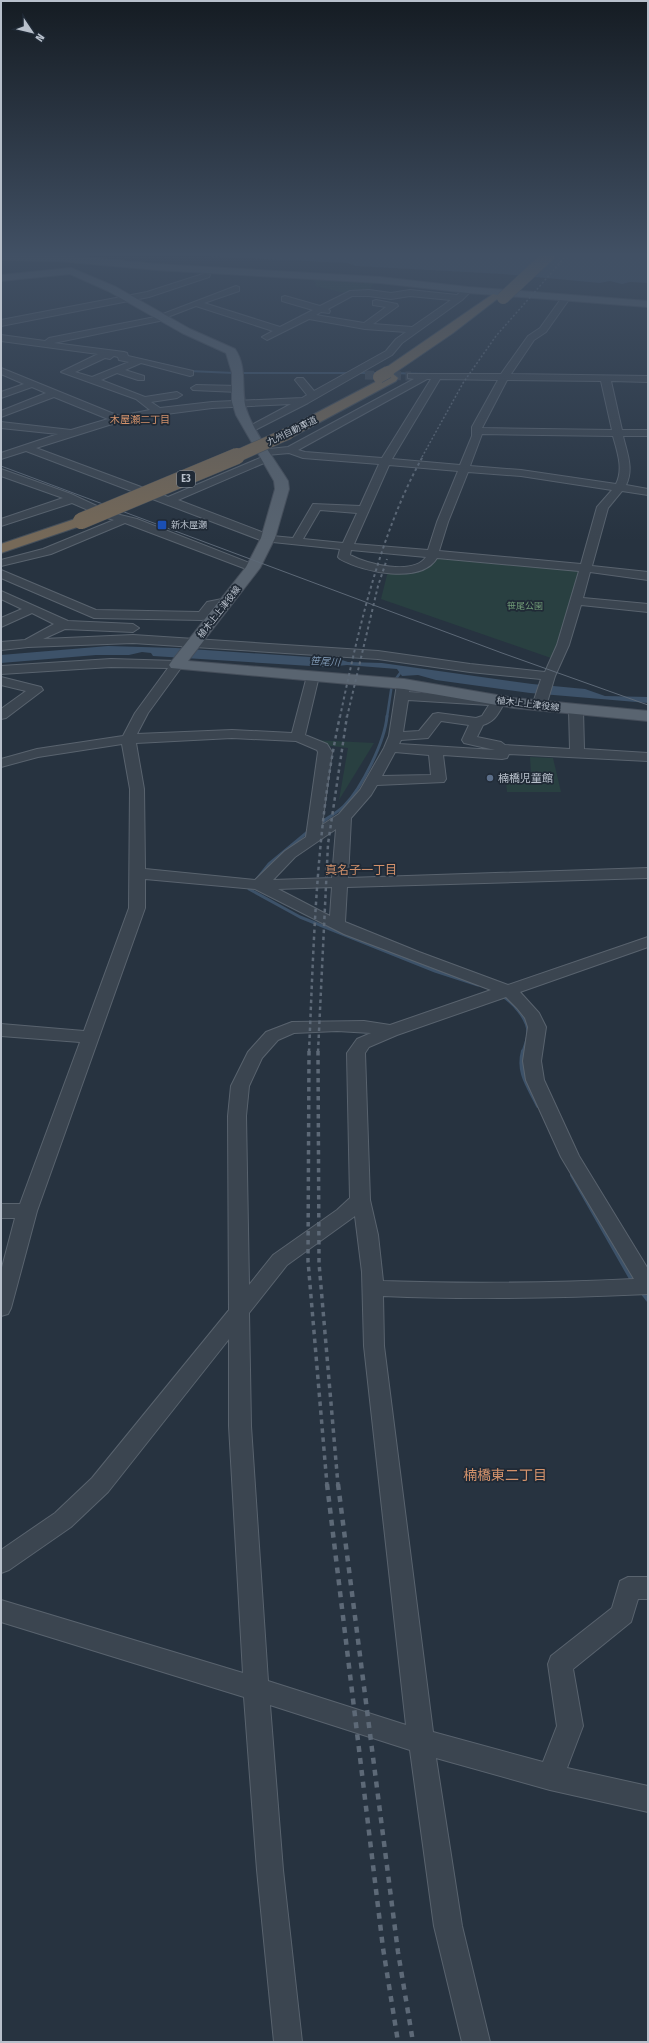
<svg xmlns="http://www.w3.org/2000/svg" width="649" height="2043" viewBox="0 0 649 2043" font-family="'Fira Sans Condensed','Noto Sans JP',sans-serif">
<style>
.green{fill:#294041}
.water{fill:#3d5269}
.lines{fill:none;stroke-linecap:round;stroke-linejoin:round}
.stream-far3{stroke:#3d5269;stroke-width:2}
.stream-far2{stroke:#3d5269;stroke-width:2.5}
.stream-far1{stroke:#3d5269;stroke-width:3}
.stream{stroke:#3d5269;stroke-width:4}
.minor-tunnel{stroke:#3d4855;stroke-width:9;stroke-dasharray:9 4.5;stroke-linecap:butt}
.minor-casing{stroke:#59636e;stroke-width:2}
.major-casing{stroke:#454e5a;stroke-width:2}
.highway-casing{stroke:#46505b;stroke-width:2}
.minor{fill:#3b4550;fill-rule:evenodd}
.major{fill:#596470;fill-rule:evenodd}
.highway{fill:#766958;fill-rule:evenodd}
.tram{stroke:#5d6977;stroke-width:1}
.rail-far4{stroke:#5d6977;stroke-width:1.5;stroke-dasharray:2 2;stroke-linecap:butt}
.rail-far3{stroke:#5d6977;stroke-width:2;stroke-dasharray:3 3;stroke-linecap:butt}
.rail-far2{stroke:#5d6977;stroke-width:2.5;stroke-dasharray:3.5 3.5;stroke-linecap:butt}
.rail-far1{stroke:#5d6977;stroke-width:3.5;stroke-dasharray:4.5 4.5;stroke-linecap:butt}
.rail{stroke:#5d6977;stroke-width:4.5;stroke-dasharray:6 6;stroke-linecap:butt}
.highway-bridge-far1-casing{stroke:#46505b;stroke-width:13;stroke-linecap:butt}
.highway-bridge-casing{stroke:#46505b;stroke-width:17;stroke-linecap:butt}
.highway-bridge-far1{stroke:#766958;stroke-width:12}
.highway-bridge{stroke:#766958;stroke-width:16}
.transit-dot{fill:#1a4fb4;stroke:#202a36;stroke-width:1.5}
.service-dot{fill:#5c6f8a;stroke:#202a36;stroke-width:1.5}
.labels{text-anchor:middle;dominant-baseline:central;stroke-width:3.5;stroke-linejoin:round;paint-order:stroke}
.far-street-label{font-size:9px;fill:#b8c0cb;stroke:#202a36}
.far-poi-label{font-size:9px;fill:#b8c0cb;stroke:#202a36;text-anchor:start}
.far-park-label{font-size:9px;fill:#709b77;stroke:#202a36}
.far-neighbourhood-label{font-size:10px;fill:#d3926b;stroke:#202a36}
.shield{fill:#202a36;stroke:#8a939e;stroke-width:1}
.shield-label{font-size:10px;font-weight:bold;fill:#b8c0cb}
.far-water-label{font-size:10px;font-style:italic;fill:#7992ac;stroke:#202a36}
.poi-label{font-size:11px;fill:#b8c0cb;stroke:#202a36;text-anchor:start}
.neighbourhood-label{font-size:12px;fill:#d3926b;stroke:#202a36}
.near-neighbourhood-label{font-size:14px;fill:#d3926b;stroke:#202a36}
</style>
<rect width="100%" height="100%" fill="#273340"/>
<g class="green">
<path d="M312,278L376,281L368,291L345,293L315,286L316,282L311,280Z"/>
<path d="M435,556L579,570L558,644L551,658L381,599L388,571L411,572Z"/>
<path d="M313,740L374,743L339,800L348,748L324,745Z"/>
<path d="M530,757L553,758L561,792H507L505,772L531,773Z"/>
</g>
<g class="water">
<path d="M185,255H648V283L630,282L622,284L610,281L600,283L503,274L356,266L348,263Z"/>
<path d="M108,646L176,648L339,659L348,662L382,663L532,684L585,689L605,696L648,697V703L530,693L436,680L418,675L402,676L397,669L347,665L327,667L153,656L151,653L142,652L129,655H96L1,663V655Z"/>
</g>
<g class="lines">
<g class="stream-far3">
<path d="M139,359L174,367"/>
<path d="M189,371L234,373H351"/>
<path d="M357,373H379"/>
<path d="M391,373L429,374"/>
</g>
<path class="stream-far2" d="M387,717L392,684L403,669"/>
<g class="stream-far1">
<path d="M319,824C327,818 337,813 344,806C362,788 385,741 387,716"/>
<path d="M310,830L269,864L249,889L300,917L435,971L478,985"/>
<path d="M501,995C512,1002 528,1018 528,1033C528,1039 524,1047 523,1052"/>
</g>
<g class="stream">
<path d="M523,1051C517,1073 529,1087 538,1106"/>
<path d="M572,1175L633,1282"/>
<path d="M641,1291L648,1300"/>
</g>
<path class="minor-tunnel" d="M365,375L411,376"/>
<g class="minor-casing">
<g id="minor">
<path d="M206,273L210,275L209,277L149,297L1,326V320L147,292Z"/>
<path d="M236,286L239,287V291L204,303L280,327L313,310L282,301V297L285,296L320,306L350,291L369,290L391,293L410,290L457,295L465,288H471L472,290L462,300L402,343L392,355L308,403L255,430H247L246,428L291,404L212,408L143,417L109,425L36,448L168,497L267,455L260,454L259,452L260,450L288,447L414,379L408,378V374H501L528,336L540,328L563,296H569L570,298L546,332L534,340L511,374L648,376V382L611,381L622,430H648V436H623C627,453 634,469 626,485L648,489V495L622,491L608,508L592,566L648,572V580L590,572L583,598L648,604V612L581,605L569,645L555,676L546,706L539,710L532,706L541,679L470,672L378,659L133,643L28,647L1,650V642L25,640L54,624L32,613L1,627V618L22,609L1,599V591L68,621L133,624L139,628L133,632L65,629L43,639L133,635L378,651L470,664L545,672L557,645L579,571L437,558C421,585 363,572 340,559L338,557L340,549L263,541L26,451L1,459V453L58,434L1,428V422L71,430L108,419L54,397L1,417V411L46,393L32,387L1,398V392L24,384L1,374V368L119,416L150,410L136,399L61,372L98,354L1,341V335L45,341L49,338L155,317ZM352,296H369L391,299L410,296L451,300L412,327L373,324L398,306L397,304L376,300L373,301V305L386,307L364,323L316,315L321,312L329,313L330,311L328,309ZM196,306L273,331L262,337L267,340L309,319L365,329L406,332L396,339L386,351L314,391L303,378H297L295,380L307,395L302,398L212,402L160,408L151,402L177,398L182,395L177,392L145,397L101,380L117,373L138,380H144V376L125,370L141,363L190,376L193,375V371L128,356L127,353L124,352L54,343L164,320L165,318ZM114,356L118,357L119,360L129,362L92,377L75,372L105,358L110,359ZM427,379H431L382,458L305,452L298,450ZM440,379L498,380L472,427V436L460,465L392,459ZM507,380L601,381L612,430L482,428ZM482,434L613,436C617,451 624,469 616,484L521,470L470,466ZM289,453L303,458L379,464L360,506L313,504L293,538L272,536L178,500L271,460L272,458L267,455ZM389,465L458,471L437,522L428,550L354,544ZM468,472L521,476L612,490L597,507L581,564L439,551L448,522ZM320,510L357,513L343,543L303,539ZM351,550L426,557C413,576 367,564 350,555Z"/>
<path d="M196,385L238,386L243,389L238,392L193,390L191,388Z"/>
<path d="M1,469L71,494L112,513L137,519L257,566L259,568L253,572L249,570L125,523L51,554L1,566V560L43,549L114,520L104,517L72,503L1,526V519L63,498L1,476Z"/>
<path d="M1,570L96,610L199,612L207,602L227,598L233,602L231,605L215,608L206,619L202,620L94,618L1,578Z"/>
<path d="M111,659L177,661L183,665L148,713L137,734L232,730L292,733L307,676L313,672L318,673L319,676L305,735L327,744L332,752L322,825L339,814L360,790L384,748L389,736L397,684L404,680L411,684L409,692L503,699L505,702C498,713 496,721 483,725L477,737L501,742L505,745L570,749L569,710L576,706L583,710L584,749L648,753V761L509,754L507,758L502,759L443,755L446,779L444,782L377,785L371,795L351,818L348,878L648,868V878L347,887L345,922L419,952L508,985L648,937V947L520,992L539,1013L546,1027L541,1061L544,1080L579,1156L648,1269V1294C560,1298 472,1300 383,1296L384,1346L433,1732L543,1762L557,1726L548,1664L551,1656L612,1608L620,1581L628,1577H648V1599H638L631,1622L573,1669L583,1726L567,1768L648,1786V1812L550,1790L436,1758L462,1926L490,2042H462L434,1926L410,1750L270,1705L283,1870L302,2042H274L257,1870L244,1697L1,1622V1600L243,1673L229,1426V1339L108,1492L71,1527L9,1570L1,1573V1550L55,1513L92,1478L229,1310L228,1116L231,1086L248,1052L266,1032L292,1022L364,1021L390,1025L491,990L344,934L255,889L145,879V908L37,1211L11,1308L8,1314L1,1316V1271L15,1218H1V1204H20L80,1042L1,1036V1024L84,1031L129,908L130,789L122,744L38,757L1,767V759L37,749L123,736L135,713L168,668L111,667L1,674V666ZM408,700L489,705L482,716L476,718L438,713L433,714L419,731L403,732ZM441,721L469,725L462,740L464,743L495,750L399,744L401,740L428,738ZM232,738L296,741L317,750L318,752L306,837L285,851L255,880L145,869L144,789L136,743ZM395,752L429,755L431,775L382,776ZM336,829L332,878L273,880L295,857ZM332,887L330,916L278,889ZM506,997L517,1008L525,1018L528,1027L523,1061L526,1080L561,1157L634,1279C550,1283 467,1284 383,1281L378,1235L370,1200L365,1053L369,1047L397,1035ZM337,1031L371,1033L357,1039L347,1053L350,1198L337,1210L273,1255L249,1285L246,1116L249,1086L262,1058L278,1040L294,1033ZM355,1216L362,1272L364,1346L406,1725L268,1681L251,1426L249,1313L287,1265Z"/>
<path d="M1,677L41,687L43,690L6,718L1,719V709L26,691L1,685Z"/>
</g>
</g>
<g class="major-casing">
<g id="major">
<path d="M1,255H62L157,264L380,277L468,287L648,301V307L468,293L380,283L157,270L58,261L1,260Z"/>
<path d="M71,268L116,287L190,329L235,349C249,369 239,393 248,414C257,437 275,460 288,481L289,489L275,538L260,568L188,661L404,679L514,698L648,711V721L514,708L404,689L171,668L169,665L171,662L246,567L261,538L275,489L274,481L236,415L232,402V373L226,353L182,333L108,291L70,274L1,281V275Z"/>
</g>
</g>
<g class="highway-casing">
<g id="highway">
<path d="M493,294L497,295L499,297L497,299L453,333L393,374L398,378L396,381L294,436H284L282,433L284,430L387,376L382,372L384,369Z"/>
<path d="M81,517L86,518L88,521L86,524L1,553V544Z"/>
</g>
</g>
<use href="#minor" class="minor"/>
<use href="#major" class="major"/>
<use href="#highway" class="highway"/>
<path class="tram" d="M1,466L502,653L648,705"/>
<path class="rail-far4" d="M422,457L463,383L496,336L567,255"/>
<g class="rail-far3">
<path d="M340,717C358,631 380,533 423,456"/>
<path d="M347,717L378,586L387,559"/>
</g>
<g class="rail-far2">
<path d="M309,1052C314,940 316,826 340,716"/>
<path d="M318,1052L328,844L347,716"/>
</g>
<g class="rail-far1">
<path d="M309,1051L308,1261L327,1485"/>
<path d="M318,1051L319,1263L338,1485"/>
</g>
<g class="rail">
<path d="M327,1484L383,1948L398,2042"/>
<path d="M338,1484L398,1952L413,2042"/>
</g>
<g class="highway-bridge-far1-casing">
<g id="highway-bridge-far1">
<path d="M503,298L549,255"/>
<path d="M379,377L388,372"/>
<path d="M235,457L289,433"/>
</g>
</g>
<g class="highway-bridge-casing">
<path id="highway-bridge" d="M81,521L237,456"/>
</g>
<use href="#highway-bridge-far1" class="highway-bridge-far1"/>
<use href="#highway-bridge" class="highway-bridge"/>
</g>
<linearGradient id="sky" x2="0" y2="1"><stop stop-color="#151c23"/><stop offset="0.47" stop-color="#415064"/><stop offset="1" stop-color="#415064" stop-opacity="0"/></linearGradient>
<rect width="649" height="541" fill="url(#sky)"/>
<rect class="transit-dot" x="157" y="520" width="10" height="10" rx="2"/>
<circle class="service-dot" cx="490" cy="778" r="4"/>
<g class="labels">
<g class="far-street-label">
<text transform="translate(292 431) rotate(-26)">九州自動車道</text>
<text transform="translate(219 612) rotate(-52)">植木上上津役線</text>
<text transform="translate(528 704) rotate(7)">植木上上津役線</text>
</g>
<g class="far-poi-label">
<text x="171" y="525">新木屋瀬</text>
</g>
<g class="far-park-label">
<text x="525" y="606">笹尾公園</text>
</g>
<g class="far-neighbourhood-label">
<text x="140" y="420">木屋瀬二丁目</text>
</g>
<rect class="shield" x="177" y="471" width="18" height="16" rx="3"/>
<g class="shield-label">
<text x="186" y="479">E3</text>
</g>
<g class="far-water-label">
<text transform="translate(325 662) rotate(4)">笹尾川</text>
</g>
<g class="poi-label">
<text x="498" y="778">楠橋児童館</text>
</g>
<g class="neighbourhood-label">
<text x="361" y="870">真名子一丁目</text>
</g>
<g class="near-neighbourhood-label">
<text x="505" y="1475">楠橋東二丁目</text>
</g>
</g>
<rect width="649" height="2043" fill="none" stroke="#b8c0cb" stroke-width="4"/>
<g transform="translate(32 32) rotate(125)" stroke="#202a36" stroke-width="3" paint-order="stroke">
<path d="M0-3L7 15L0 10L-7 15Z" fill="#b8c0cb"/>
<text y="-6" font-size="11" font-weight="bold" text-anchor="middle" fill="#b8c0cb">N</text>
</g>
</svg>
